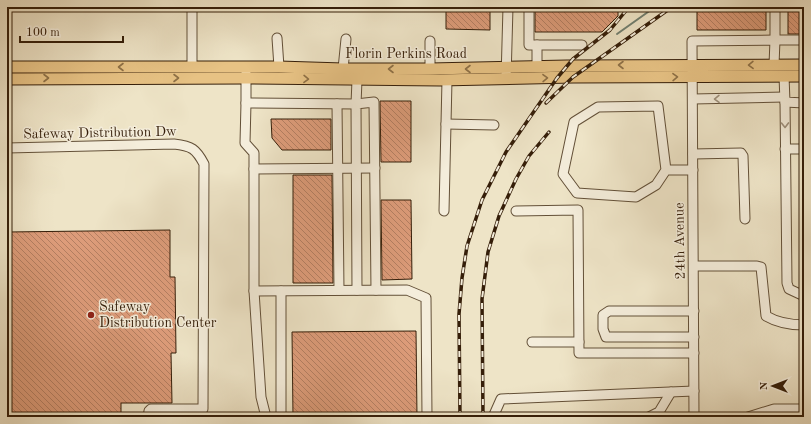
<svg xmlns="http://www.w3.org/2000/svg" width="811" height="424" viewBox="0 0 811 424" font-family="'Old Standard TT',serif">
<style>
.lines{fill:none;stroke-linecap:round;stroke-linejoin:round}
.stream{stroke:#717f70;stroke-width:2}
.building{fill:url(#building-back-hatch);stroke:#351e09}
.minor-casing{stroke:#635038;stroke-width:11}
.major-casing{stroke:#351e09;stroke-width:13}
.minor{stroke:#f4eddb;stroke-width:9}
.major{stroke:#e7c284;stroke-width:11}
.rail-casing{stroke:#351e09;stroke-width:3.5}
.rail{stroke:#f4eddb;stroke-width:2;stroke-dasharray:6;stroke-linecap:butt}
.oneway{stroke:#8e7046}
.oneway2{stroke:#9e907c}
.poi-dot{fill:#8f2418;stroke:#f4eddb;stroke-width:1.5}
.labels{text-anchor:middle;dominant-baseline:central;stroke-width:3;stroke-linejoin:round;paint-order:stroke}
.street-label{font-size:14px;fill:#351e09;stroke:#f4eddb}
.poi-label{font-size:14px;fill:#351e09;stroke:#f4eddb;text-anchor:start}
</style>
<defs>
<pattern id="building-back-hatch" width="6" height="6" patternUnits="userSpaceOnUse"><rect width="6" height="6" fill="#dd9c7a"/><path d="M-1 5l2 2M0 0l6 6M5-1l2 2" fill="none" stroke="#b47f62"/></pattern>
</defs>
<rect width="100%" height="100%" fill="#eee4c7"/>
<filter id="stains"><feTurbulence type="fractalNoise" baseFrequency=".005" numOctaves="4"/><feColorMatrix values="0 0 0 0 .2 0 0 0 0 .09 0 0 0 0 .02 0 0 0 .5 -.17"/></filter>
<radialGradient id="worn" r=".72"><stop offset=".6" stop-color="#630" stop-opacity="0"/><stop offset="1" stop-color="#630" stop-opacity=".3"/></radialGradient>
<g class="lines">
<path class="stream" d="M617,34L655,7"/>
</g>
<g class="building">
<path d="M446,7H490V30L446,29Z"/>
<path d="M716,7H766V30H697V11H716Z"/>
<rect x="788" y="7" width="16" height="27"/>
<path d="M535,9H618V16L602,32H535Z"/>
<path d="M380,101H411V162H381Z"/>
<path d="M271,119H331V150H282L272,138Z"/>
<path d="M293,175H332L333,283H293Z"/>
<path d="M381,200H411L412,279L382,280Z"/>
<path d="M170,230V277H175L176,353H171L172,403H121V417H7V232Z"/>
<path d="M416,331L417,417H293L292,332Z"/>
</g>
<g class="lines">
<g class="minor-casing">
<g id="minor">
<path d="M192,7V66"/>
<path d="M529,7V45H582"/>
<path d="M775,7V40H804"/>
<path d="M277,38L279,67"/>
<path d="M537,45V67"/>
<path d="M343,69L346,39"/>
<path d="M430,69V41"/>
<path d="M246,73V103"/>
<path d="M784,76L785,102L804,103"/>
<path d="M506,79L508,7"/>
<path d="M693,99L784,97"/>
<path d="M785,102L787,283L789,289L804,296"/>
<path d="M337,104L339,290"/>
<path d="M446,124L494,125"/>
<path d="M7,148L174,144C192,146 196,149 204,164L203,409H151L149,411L148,417"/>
<path d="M785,149H804"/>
<path d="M693,154L741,153L743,156L745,219"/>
<path d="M254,169L375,168"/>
<path d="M666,170L658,106L598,107L574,122L563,174L577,193L636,197L656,185L666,170H693"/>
<path d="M444,211L447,80"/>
<path d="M516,211L578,210L579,353H694"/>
<path d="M694,266H757L761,267L766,316C778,323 791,325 804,325"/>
<path d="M357,290L356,104L374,102L376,290"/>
<path d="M254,291L407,290L426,298L427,417"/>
<path d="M281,291V417"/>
<path d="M694,337H606L603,329V315L609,311H694"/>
<path d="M532,342H579"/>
<path d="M266,417L261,397L254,291V153L245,143L246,103L356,104L357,80"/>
<path d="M493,417L501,399L694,391"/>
<path d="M649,417L659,412L671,392"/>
<path d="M694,417L692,41L775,40L774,65"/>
<path d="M748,417L774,409H804"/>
</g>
</g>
<g class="major-casing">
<g id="major">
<path d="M7,67H279L343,69H430L567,66L804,65"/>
<path d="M7,79L246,78L440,80L573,77L804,76"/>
</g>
</g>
<use href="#minor" class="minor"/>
<use href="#major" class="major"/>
<g class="rail-casing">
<g id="rail">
<path d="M546,103L573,77L672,7"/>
<path d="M460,417L459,314L462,278L467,246L482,200L506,152L557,78L573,59L610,30L629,7"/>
<path d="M483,417L482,299L488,252L499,216L516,179L529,156L549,132"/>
</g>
</g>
<use href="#rail" class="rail"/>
</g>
<defs><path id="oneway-chevron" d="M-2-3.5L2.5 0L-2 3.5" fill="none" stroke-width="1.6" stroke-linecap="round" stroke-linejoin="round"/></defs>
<g class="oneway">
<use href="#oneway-chevron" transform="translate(621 65) rotate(180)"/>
<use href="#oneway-chevron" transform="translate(751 65) rotate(179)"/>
<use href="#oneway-chevron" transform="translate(121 67) rotate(180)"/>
<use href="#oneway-chevron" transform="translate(391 69) rotate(180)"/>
<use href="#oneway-chevron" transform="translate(468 69) rotate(180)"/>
<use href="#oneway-chevron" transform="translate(675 77) rotate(-1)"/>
<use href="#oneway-chevron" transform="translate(46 78)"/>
<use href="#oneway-chevron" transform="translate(176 78)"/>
<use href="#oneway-chevron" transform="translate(545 78) rotate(-1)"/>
<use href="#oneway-chevron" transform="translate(306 79) rotate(1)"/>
</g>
<g class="oneway2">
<use href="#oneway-chevron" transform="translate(717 99) rotate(179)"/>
<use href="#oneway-chevron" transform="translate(785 125) rotate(89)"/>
</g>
<circle class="poi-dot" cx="91" cy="315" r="4"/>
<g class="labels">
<g class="street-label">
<text x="406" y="54">Florin Perkins Road</text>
<text transform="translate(100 133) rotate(-1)">Safeway Distribution Dw</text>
<text transform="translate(680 241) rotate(-91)">24th Avenue</text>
</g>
<g class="poi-label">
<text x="99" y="307">Safeway<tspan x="99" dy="16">Distribution Center</tspan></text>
</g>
</g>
<rect width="811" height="424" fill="none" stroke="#eee4c7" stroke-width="24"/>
<rect x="8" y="8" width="795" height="408" fill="none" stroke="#351e09" stroke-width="2"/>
<rect x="12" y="12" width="787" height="400" fill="none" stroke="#351e09"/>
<g transform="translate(773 386) rotate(270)" stroke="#f4eddb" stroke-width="3" paint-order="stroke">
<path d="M0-3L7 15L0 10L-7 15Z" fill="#351e09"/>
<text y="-6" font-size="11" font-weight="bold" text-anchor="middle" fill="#351e09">N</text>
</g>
<path d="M20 36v6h103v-6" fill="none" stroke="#351e09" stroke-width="2"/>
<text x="26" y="36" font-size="12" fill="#351e09" stroke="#f4eddb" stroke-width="3" paint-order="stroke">100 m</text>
<rect width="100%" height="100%" filter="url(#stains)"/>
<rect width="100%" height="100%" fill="url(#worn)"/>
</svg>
